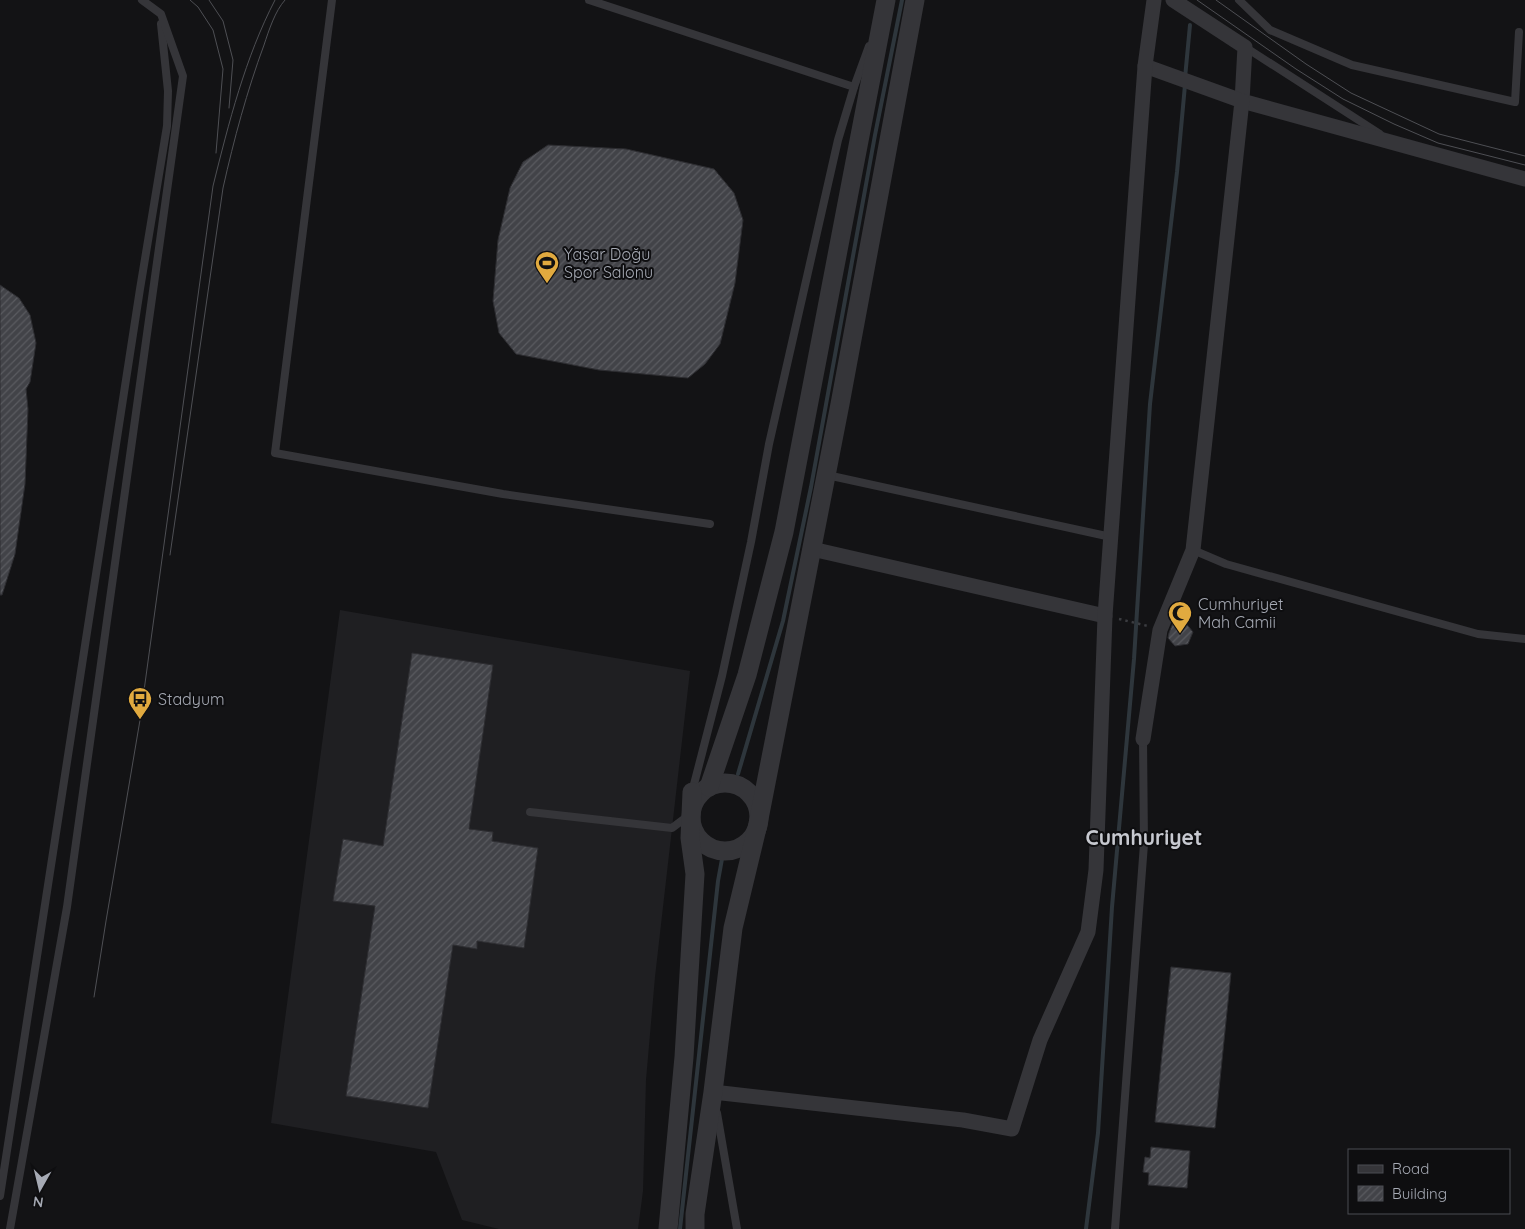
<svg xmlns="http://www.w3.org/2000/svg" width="1525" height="1229" viewBox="0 0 1525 1229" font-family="Quicksand,sans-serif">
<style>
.built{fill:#1f1f22}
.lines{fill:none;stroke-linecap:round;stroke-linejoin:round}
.stream{stroke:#2e363c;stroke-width:4}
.building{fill:url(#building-hatch);stroke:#2d2d31}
.path{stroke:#3b3c40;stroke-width:2.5;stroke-dasharray:2.5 4;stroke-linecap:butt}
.service{stroke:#353539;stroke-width:8}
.minor{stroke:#353539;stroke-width:15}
.tertiary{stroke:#353539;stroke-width:19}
.tram{stroke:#4e4f54;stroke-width:1}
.labels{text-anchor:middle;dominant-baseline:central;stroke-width:4;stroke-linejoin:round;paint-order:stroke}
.poi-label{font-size:16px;fill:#a6aab4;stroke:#0e0e10;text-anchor:start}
.district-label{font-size:21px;font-weight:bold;fill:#c7c9d0;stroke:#0e0e10}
</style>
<defs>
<pattern id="building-hatch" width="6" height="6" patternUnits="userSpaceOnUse" patternTransform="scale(1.25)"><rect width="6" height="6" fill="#424348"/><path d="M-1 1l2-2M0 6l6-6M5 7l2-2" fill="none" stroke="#5a5b60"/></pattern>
</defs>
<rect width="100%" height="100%" fill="#131315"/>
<path class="built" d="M340,610L690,671L655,977L646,1080L643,1191L638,1229H499L462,1220L436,1152L271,1123Z"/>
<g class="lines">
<g class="stream">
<path d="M1185,78L1190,25"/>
<path d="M738,774L783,621L811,487L875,135L902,0"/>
<path d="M680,1229L718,881L722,859"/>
<path d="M1086,1229L1098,1133L1112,907L1134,659L1150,404L1177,172L1185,85"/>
</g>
</g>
<g class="building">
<path d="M548,145L626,149L714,169L734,193L743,220L735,283L720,344L705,364L688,378L599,370L516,354L499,333L493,301L498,240L510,188L523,162Z"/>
<path d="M0,285L19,298L30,315L36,343L30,382L26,389L28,409L25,484L15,554L2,595H0Z"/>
<path d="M1184,621L1193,632L1188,644L1175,646L1168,638L1169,633L1173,623Z"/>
<path d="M412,653L493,665L469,829L493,832L492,841L538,848L524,948L477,941V949L453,945L428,1108L346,1096L375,906L333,901L343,839L383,846Z"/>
<path d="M1171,967L1231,973L1215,1128L1155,1122Z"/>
<path d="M1151,1147L1190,1151L1187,1188L1148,1185L1149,1173L1143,1172L1145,1157L1150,1158Z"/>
</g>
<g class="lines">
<path class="path" d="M1119,619L1148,626"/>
<g class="service">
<path d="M332,0L275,453L503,494L710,524"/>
<path d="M589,0L854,87"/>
<path d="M1239,0L1270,30L1352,65L1515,102L1519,32"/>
<path d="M1245,47L1380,134"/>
<path d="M827,475L1111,537"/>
<path d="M1193,550L1226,564L1478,634L1525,639"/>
<path d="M692,792L722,676L751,542L769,444L838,140L854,87L869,46"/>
<path d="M530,812L672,828L688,816"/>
<path d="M717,1113L737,1229"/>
<path d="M0,1196L140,289L167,126L168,91L161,24"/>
<path d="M10,1229L67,907L183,76L161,14L142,0"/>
<path d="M1115,1229L1144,844L1143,739"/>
</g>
<g class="minor">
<path d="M1173,0L1245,47L1242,101L1525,179"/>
<path d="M812,549L1105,616"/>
<path d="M1143,739L1160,630L1193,550L1242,101L1145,66"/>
<path d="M713,1092L963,1120L1012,1129L1040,1040L1088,932L1096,870L1105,616L1145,66L1154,0"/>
</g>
<g class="tertiary">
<circle cx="725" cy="817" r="34"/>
<path d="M709,787L747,675L784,532L886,0"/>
<path d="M668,1229L684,1057L695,874L690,838L692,792"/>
<path d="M695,1229V1214L713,1092L733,928L758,824L840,404L915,0"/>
</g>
<g class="tram">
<path d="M190,0L198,7L213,30L223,69L216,153"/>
<path d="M209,0L223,21L233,60L229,108"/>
<path d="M1197,0L1296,69L1343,99L1394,124L1438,143L1525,165"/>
<path d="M1216,0L1306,64L1351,93L1439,134L1525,156"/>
<path d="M170,555L223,188C234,139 247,91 264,45C269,30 275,11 285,0"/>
<path d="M94,997L106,921L140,720L213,186C229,122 245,58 275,0"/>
</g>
</g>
<defs>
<g id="stadium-pin" transform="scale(1.25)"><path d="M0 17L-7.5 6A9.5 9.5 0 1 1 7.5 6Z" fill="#e1aa3f" stroke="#0e0e10"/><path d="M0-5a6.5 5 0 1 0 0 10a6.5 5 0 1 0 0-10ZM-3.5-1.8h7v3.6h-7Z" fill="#111"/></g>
<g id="mosque-pin" transform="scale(1.25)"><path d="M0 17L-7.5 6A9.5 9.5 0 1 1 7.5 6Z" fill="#e1aa3f" stroke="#0e0e10"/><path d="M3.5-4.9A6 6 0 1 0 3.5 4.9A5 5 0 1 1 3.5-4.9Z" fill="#111"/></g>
<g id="bus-pin" transform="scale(1.25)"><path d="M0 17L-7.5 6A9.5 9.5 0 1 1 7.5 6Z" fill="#e1aa3f" stroke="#0e0e10"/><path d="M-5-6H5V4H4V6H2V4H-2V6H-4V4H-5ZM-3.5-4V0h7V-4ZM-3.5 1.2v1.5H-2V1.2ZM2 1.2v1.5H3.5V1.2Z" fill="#111"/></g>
</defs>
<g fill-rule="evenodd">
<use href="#stadium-pin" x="547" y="263"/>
<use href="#mosque-pin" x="1180" y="613"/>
<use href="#bus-pin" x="140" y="699"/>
</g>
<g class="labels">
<g class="poi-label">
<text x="564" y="254">Yaşar Doğu<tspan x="564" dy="18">Spor Salonu</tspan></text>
<text x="1198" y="604">Cumhuriyet<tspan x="1198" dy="18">Mah Camii</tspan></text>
<text x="158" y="699">Stadyum</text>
</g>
<g class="district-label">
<text x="1144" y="837">Cumhuriyet</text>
</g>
</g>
<rect x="1348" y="1149" width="162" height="65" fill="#0e0e10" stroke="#4b4c52"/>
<rect x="1358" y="1165" width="25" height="8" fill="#353539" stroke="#4b4c52"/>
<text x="1392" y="1174" font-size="15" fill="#a6aab4">Road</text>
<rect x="1358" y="1186" width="25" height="15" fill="url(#building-hatch)" stroke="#4b4c52"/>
<text x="1392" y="1199" font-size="15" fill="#a6aab4">Building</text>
<g transform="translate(40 1189) rotate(188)" stroke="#0e0e10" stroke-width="4" paint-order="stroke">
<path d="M0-4L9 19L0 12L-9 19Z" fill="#a6aab4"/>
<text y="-8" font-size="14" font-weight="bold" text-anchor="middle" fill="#a6aab4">N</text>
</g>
</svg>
